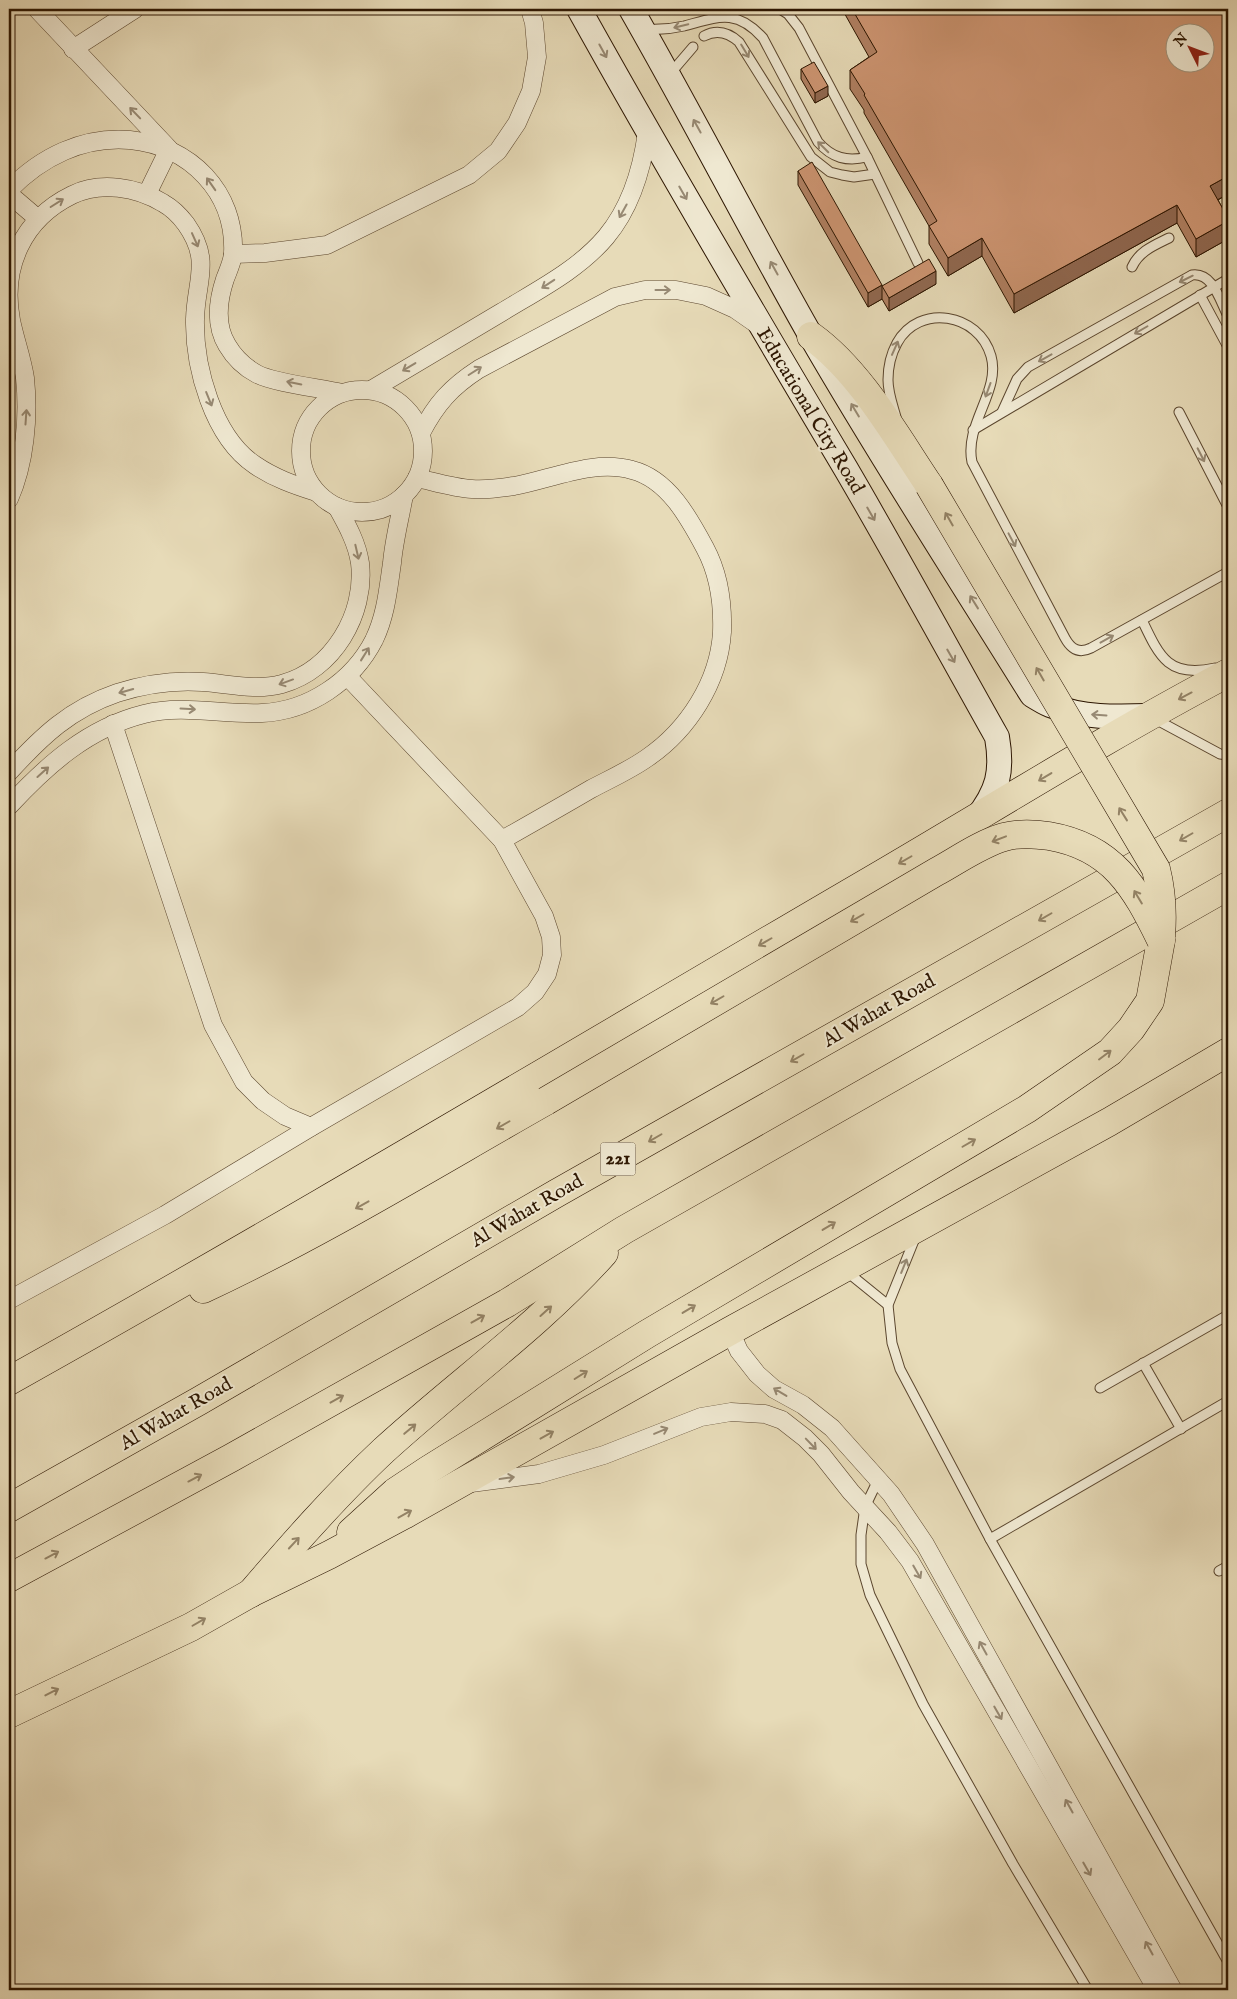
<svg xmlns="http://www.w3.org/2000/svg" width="1237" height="1999" viewBox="0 0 1237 1999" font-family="'IM FELL English',serif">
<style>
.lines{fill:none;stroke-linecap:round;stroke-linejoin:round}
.lane-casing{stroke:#5b462e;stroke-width:11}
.street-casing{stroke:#5b462e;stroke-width:19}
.secondary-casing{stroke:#2c1500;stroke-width:26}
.primary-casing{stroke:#2c1500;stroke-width:29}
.highway-casing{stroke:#2c1500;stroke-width:29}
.lane{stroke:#efe8d1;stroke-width:9}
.street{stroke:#efe8d1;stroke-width:18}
.secondary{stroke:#efe8d1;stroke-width:24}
.primary{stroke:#e7dbb8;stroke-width:28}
.highway{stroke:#e7dbb8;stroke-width:28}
.primary-bridge-casing{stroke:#2c1500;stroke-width:29;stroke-linecap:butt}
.primary-bridge{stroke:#e7dbb8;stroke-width:28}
.wall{fill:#b08062;stroke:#2c1500}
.shaded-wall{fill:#906850;stroke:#2c1500}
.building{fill:#cd9572;stroke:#2c1500;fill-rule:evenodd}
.oneway{stroke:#978973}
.oneway2{stroke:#938265}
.labels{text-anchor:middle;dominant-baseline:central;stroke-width:4;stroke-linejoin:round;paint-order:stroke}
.shield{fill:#efe8d1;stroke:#66543f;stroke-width:1}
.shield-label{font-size:19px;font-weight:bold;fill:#2c1500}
.street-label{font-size:20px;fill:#2c1500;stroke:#efe8d1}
</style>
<rect width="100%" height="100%" fill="#e7dbb8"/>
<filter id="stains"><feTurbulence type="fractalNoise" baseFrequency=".004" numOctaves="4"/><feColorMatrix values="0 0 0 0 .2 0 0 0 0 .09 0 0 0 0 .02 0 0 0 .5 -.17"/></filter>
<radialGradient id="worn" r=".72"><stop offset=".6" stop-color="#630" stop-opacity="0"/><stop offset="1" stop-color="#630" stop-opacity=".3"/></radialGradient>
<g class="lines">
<g class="lane-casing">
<g id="lane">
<path d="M780,9L788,14L799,28L867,157L918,263"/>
<path d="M645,29C658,30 671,29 684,26C718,17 736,8 763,38L818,142C832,158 847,162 867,157"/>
<path d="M704,36C717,29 729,33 739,42L811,157L830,172L842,175L854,177L875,174"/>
<path d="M669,75L693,47"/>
<path d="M1132,267C1139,251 1155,245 1169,238"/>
<path d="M1200,295L1228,347"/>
<path d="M1002,412L1017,379L1028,367L1192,275C1213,272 1220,301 1228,316"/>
<path d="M1179,412L1228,507"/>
<path d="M896,417C893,406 888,393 888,380C888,368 891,354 897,343C919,303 979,313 991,356C1001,391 964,424 972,462L1065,638C1071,649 1079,654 1091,648L1228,572"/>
<path d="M973,430L1228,279"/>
<path d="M1142,620C1160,658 1169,678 1215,668"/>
<path d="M1155,719L1220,754L1228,755"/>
<path d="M915,1238L888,1305L892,1343L900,1369L990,1539L1228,1962"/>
<path d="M846,1271L888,1305"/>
<path d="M1143,1363L1181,1429"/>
<path d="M1100,1388L1228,1315"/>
<path d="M878,1480L865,1507L861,1535V1564L870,1595L923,1704L1013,1864L1088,1990"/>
<path d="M990,1539L1228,1401"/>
<path d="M1219,1571L1228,1566"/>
</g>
</g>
<g class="street-casing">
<g id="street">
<path d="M37,9L169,149L147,194"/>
<path d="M73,49L135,9"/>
<path d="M9,190C41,157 83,136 130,140C190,146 236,192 233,254C232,263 228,271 225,279C218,300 215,325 227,345C234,357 244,367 257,374C274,383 320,388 342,393"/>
<path d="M9,194L37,218"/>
<path d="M233,254L265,253L327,245L469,175L498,151L517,123L531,91L537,57L534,23L530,9"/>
<circle cx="362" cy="451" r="61"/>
<path d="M371,390C414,364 458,338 502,312C538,290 578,270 606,237C631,207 642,170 647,132"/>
<path d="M421,433C436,404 451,387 479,369L615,297L645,290H676L706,296L735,309L758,325"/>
<path d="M417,478C435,482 454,488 472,489C485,490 501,488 514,486C552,479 594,459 632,470C668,479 689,518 705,548C719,574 723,603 722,632C719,682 688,730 647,758C630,770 610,779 591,789C562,806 532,823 502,840"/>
<path d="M9,499C25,463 29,417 25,378C22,358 15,340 11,320C1,267 23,219 72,195C100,181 137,187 163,203C172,208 180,216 186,224C212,261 196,280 195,319C194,367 213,437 255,465C274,478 294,485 316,492"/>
<path d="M113,724L213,1025L244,1082L263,1101L285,1116L311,1127"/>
<path d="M9,772C42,736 70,709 117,693C145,684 175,680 203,682C230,684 256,691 282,684C333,670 366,614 360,563C357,543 347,525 337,507"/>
<path d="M9,806C47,765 88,728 144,714C183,704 223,715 262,713C309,711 353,681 374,640C386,615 388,590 392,563C394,540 400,518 404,495"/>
<path d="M9,1300L165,1215L311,1127L518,1007L535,992L547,974L552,955L551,937L544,916L502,840L348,677"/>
<path d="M730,1331L739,1351L757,1374L774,1389L803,1405L832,1428L891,1494L925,1544L1173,1990"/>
<path d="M471,1483L539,1474L604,1455L701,1417L731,1412L765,1414L782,1420L805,1438L821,1454L851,1492L888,1532L910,1561L1157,1990"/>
</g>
</g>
<g class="secondary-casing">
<g id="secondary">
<path d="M579,9C665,164 755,316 846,469C898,558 947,648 997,737C1003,772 998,791 976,819"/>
<path d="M631,9C693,117 750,229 812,338C882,459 958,576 1032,695C1039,699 1046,704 1053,706C1081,718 1117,717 1148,716"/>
</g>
</g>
<g class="primary-casing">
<g id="primary">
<path d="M811,336C860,371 896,436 929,485"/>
<path d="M203,1289C321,1234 433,1165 546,1101"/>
<path d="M9,1381C295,1221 577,1052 861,886C983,815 1103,739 1228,673"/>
<path d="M351,1532L395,1492L428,1470L647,1334L1027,1109L1110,1052L1131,1029L1150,1001L1161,940"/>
<path d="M9,1714L191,1627L251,1593L329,1555L404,1515L730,1331L1109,1122L1228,1052"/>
</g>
</g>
<g class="highway-casing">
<g id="highway">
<path d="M9,1508L199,1401L557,1193L1228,813"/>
<path d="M9,1578L231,1458L507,1303L624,1230L1228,886"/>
<path d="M251,1593C293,1544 336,1495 383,1451C456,1384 538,1327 604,1253"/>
</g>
</g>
<use href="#lane" class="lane"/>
<use href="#street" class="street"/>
<use href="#secondary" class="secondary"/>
<use href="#primary" class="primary"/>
<use href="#highway" class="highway"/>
<g class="primary-bridge-casing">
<g id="primary-bridge">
<path d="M929,485L1156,869C1162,893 1163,912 1161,936"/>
<path d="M546,1101L936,872C958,860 980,844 1004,837C1018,833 1036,834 1049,836C1113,847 1135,887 1161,940"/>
</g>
</g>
<use href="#primary-bridge" class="primary-bridge"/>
</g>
<g class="wall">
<path d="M842,9H1228V194L1218,200L1228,218V239L1196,257L1177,223L1014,313L982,256L948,276L929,244V226L864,113V110L850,89V70L869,57Z"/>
<path d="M801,69L828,96L815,103L801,79Z"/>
<path d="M798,171L882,286L936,284L889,311L882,299L868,307L798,185Z"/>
</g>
<g class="shaded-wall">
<path d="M828,86V96L815,103V93Z"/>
<path d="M1228,176V194L1210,204V186Z"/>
<path d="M1177,205V223L1014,313V294Z"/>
<path d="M1228,221V239L1196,257V239Z"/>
<path d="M982,238V256L948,276V258Z"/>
<path d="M936,271V284L889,311V298Z"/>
<path d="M882,285V299L868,307V293Z"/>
</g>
<g class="building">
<path d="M852,9H1228V176L1210,186L1228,218V221L1196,239L1177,205L1014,294L982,238L948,258L929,226L937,221L864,95L865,94L850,70L877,52ZM1174,32H1204V62H1174Z"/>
<path d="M814,62L828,86L815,93L801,69Z"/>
<path d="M812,162L882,285L868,293L798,171Z"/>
<path d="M929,259L936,271L889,298L882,286Z"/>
</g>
<defs><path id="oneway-shaft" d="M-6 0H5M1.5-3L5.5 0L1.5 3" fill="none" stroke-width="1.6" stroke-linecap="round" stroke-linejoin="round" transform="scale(1.25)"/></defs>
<g class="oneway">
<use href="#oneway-shaft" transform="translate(681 26) rotate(167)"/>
<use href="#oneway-shaft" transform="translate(603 51) rotate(61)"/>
<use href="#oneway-shaft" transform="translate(745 51) rotate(59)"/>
<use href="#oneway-shaft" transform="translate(135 113) rotate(-134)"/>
<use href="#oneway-shaft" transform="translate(697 126) rotate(-119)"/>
<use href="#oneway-shaft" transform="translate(823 147) rotate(-135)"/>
<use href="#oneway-shaft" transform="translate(211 184) rotate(-125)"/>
<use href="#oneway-shaft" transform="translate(683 193) rotate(60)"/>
<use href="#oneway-shaft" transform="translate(57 203) rotate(-32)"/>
<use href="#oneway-shaft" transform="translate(623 211) rotate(119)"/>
<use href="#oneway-shaft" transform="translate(195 240) rotate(66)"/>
<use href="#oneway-shaft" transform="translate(774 268) rotate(-119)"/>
<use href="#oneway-shaft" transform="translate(1186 279) rotate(154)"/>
<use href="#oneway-shaft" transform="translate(548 284) rotate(147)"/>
<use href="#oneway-shaft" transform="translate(663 290)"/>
<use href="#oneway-shaft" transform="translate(1141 330) rotate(150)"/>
<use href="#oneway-shaft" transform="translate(895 348) rotate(-66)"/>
<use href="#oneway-shaft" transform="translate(1045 358) rotate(151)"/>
<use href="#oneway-shaft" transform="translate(409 367) rotate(149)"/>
<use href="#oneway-shaft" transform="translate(475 371) rotate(-32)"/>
<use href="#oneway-shaft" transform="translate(294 383) rotate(-169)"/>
<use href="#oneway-shaft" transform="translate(988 390) rotate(110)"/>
<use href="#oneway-shaft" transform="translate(209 399) rotate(68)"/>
<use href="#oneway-shaft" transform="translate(855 410) rotate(-121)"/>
<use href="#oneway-shaft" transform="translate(26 417) rotate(-86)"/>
<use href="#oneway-shaft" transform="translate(1201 455) rotate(63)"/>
<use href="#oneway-shaft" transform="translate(871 514) rotate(60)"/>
<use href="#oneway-shaft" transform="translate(1012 540) rotate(62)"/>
<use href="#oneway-shaft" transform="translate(357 552) rotate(77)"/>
<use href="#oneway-shaft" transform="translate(974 602) rotate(-122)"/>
<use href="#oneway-shaft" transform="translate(1107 639) rotate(-29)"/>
<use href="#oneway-shaft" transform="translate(365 654) rotate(-58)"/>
<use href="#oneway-shaft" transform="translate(951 656) rotate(60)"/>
<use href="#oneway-shaft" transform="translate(286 682) rotate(160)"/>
<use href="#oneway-shaft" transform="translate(126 691) rotate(164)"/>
<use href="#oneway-shaft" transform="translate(188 709) rotate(3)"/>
<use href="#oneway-shaft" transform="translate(1099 715) rotate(-176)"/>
<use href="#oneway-shaft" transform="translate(43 772) rotate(-42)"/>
<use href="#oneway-shaft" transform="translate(904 1266) rotate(-68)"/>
<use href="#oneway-shaft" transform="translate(780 1392) rotate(-149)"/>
<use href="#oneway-shaft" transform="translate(661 1431) rotate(-23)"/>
<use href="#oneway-shaft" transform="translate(811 1444) rotate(46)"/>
<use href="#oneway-shaft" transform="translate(507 1478) rotate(-8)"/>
<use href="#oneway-shaft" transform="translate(917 1572) rotate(60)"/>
<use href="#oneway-shaft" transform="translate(983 1648) rotate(-119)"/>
<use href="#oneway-shaft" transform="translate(998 1713) rotate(60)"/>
<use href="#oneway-shaft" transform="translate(1069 1806) rotate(-119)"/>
<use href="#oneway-shaft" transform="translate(1087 1869) rotate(60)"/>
<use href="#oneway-shaft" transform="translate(1149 1948) rotate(-119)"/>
</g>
<g class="oneway2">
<use href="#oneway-shaft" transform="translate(949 519) rotate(-120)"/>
<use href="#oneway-shaft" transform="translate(1040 674) rotate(-120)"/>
<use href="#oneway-shaft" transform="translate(1185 696) rotate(152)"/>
<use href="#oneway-shaft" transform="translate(1045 777) rotate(149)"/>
<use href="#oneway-shaft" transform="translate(1123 814) rotate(-122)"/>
<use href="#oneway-shaft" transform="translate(1186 837) rotate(150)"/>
<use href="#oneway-shaft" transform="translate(999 839) rotate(159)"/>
<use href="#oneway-shaft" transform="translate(905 860) rotate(150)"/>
<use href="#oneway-shaft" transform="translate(1138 897) rotate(-121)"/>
<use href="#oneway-shaft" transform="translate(1045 917) rotate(150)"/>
<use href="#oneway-shaft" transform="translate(857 918) rotate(150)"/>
<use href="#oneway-shaft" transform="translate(765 942) rotate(150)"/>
<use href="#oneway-shaft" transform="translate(717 1000) rotate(150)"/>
<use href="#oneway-shaft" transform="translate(1105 1055) rotate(-37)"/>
<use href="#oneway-shaft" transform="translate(797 1058) rotate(150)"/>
<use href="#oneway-shaft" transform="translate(503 1125) rotate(150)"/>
<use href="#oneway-shaft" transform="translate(655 1138) rotate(150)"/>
<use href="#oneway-shaft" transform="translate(969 1143) rotate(-30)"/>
<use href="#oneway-shaft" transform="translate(362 1205) rotate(151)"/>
<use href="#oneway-shaft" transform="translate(829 1226) rotate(-31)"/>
<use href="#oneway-shaft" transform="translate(689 1309) rotate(-31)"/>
<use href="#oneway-shaft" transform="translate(546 1311) rotate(-42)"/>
<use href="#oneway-shaft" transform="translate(478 1319) rotate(-29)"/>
<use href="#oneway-shaft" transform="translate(581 1375) rotate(-32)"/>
<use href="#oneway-shaft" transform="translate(337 1399) rotate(-29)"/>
<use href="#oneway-shaft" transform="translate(410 1429) rotate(-40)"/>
<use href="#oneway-shaft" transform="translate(547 1435) rotate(-29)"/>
<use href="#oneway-shaft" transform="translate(195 1478) rotate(-28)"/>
<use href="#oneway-shaft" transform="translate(405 1514) rotate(-29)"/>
<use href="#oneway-shaft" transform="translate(294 1543) rotate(-47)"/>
<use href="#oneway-shaft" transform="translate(52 1555) rotate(-28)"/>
<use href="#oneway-shaft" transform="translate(199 1622) rotate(-30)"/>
<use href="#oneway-shaft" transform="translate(52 1692) rotate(-27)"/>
</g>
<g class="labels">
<rect class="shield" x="600.5" y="1142.5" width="35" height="33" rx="4"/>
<g class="shield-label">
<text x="618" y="1159">221</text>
</g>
<g class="street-label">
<text transform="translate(810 411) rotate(59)">Educational City Road</text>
<text transform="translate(879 1011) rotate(-30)">Al Wahat Road</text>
<text transform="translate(527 1211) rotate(-30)">Al Wahat Road</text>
<text transform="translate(176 1414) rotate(-30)">Al Wahat Road</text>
</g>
</g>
<rect width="1237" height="1999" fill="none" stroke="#e7dbb8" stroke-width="30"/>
<rect x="10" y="10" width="1217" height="1979" fill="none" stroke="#2c1500" stroke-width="2.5"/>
<rect x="15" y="15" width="1207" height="1969" fill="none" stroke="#2c1500"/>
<g transform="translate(1190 48) rotate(312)"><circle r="24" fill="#efe8d1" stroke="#a1947d"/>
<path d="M0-4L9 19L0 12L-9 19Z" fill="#8f2418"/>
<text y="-8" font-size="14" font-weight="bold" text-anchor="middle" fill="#2c1500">N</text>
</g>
<rect width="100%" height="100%" filter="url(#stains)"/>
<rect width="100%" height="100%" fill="url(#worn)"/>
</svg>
